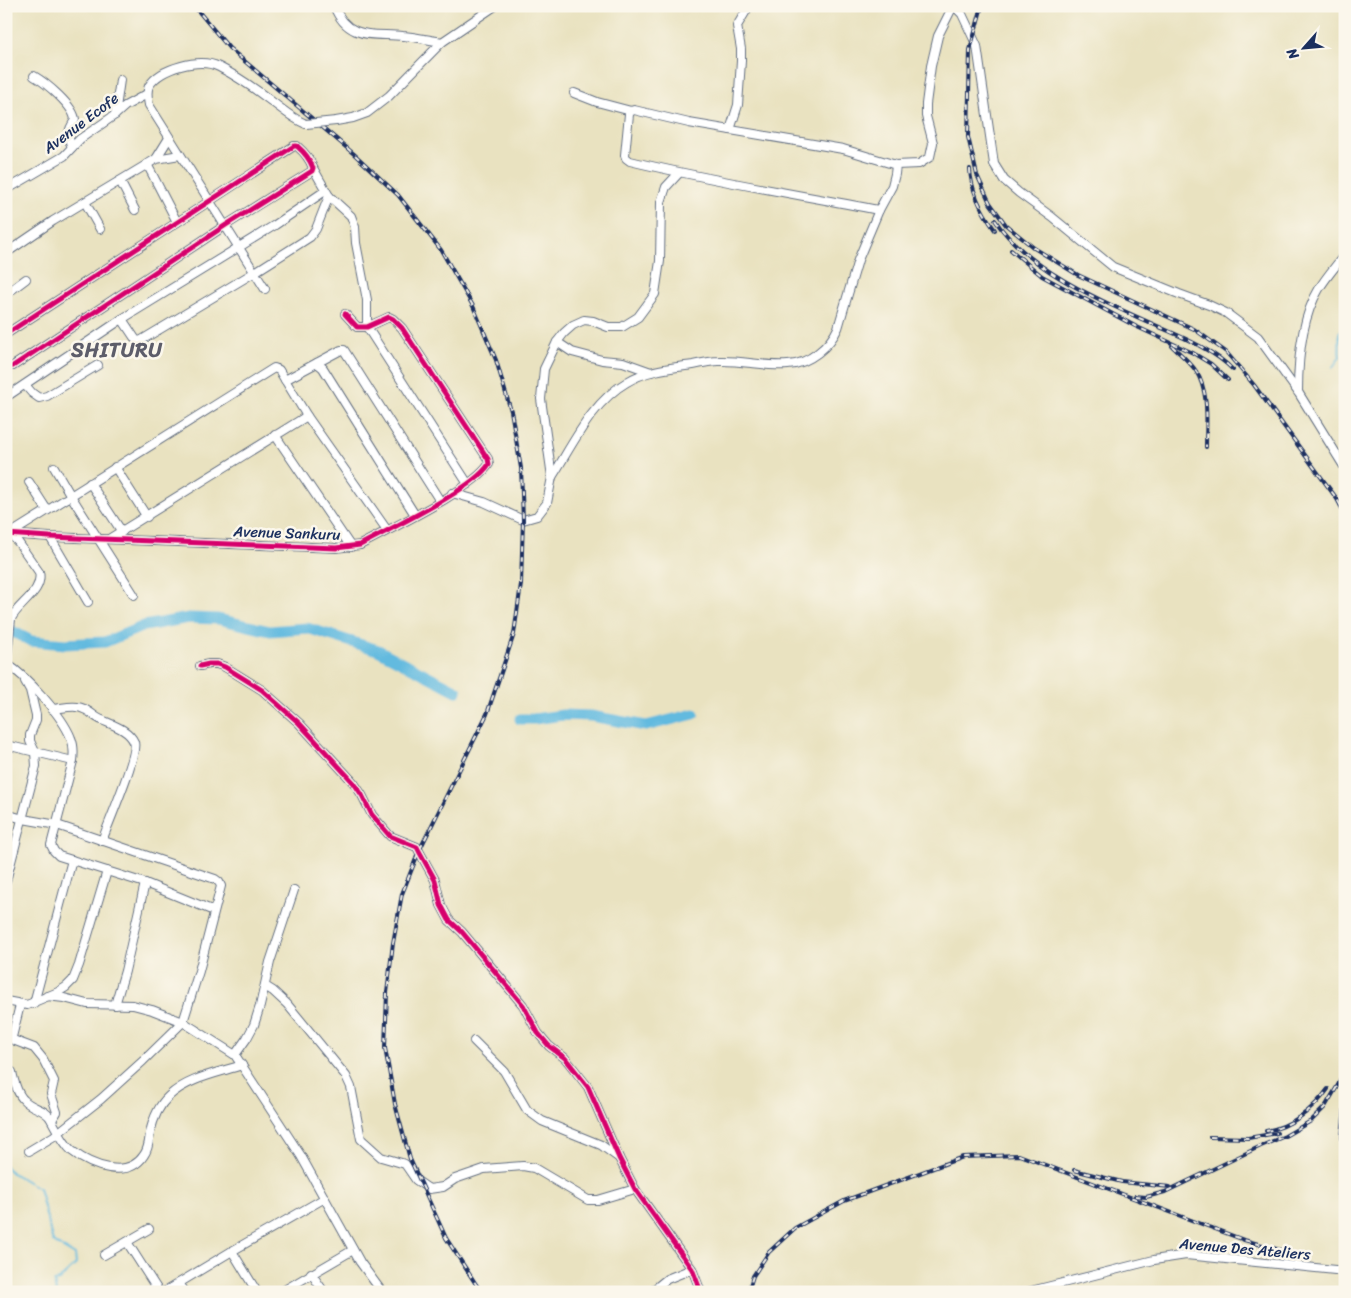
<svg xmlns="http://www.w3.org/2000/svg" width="1351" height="1298" viewBox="0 0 1351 1298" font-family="Sriracha,sans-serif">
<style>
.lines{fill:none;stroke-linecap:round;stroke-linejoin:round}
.stream{stroke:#62badf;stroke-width:2}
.river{stroke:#62badf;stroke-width:11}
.minor-casing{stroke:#636e80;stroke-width:10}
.minor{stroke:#fff;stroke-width:8}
.rail-casing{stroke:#1b2f5e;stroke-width:4}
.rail{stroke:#fbf7ec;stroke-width:2;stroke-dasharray:5.5;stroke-linecap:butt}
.minor-bridge-casing{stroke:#636e80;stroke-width:10;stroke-linecap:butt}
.minor-bridge{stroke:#fff;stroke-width:8}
.cycleway-casing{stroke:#fbf7ec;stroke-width:8}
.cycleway{stroke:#d6006c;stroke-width:5}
.labels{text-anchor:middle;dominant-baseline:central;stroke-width:5;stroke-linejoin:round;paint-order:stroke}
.street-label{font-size:15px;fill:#1b2f5e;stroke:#fbf7ec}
.district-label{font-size:20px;font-weight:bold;letter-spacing:1px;fill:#5d5d6a;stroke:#fbf7ec}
</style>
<rect width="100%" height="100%" fill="#fbf7ec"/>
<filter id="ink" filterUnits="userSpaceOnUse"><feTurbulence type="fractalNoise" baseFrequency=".02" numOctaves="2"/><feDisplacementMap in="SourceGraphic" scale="10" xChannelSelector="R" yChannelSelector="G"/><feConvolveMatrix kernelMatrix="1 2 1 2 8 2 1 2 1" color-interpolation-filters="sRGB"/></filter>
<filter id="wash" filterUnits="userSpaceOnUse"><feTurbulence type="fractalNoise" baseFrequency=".0096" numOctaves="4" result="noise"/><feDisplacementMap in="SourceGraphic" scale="20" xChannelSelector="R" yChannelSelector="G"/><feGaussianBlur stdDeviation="1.12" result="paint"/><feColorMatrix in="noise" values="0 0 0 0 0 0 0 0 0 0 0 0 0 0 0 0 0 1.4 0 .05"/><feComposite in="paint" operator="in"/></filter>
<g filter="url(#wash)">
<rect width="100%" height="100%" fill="#e9e2c0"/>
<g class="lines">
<g class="stream">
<path d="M1333,367L1340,357C1338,348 1341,342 1339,333L1345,326"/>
<path d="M6,1167L12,1173L39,1188L53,1242L75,1255L76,1264L60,1279L54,1282L56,1292"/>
</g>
<g class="river">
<path d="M6,628L31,641L65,644L105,642L144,626L189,618L218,619L270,631L307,628L378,650L457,691"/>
<path d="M520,719H534L563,715L591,716L646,726L694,714"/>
</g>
</g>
</g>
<g filter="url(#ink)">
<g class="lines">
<g class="minor-casing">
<g id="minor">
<path d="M334,6C348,41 373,33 403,36C416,37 429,40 442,42"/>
<path d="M954,6L962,14L977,46L994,164L1004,180L1019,193L1052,217L1113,267L1179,294L1209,305L1226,313L1258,337L1298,392L1345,468"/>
<path d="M34,76C46,83 74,106 75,120C68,130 67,137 72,147"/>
<path d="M574,93L597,102L631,111L634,110L689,123L843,149L896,165L919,164L930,157L933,143L926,116V104L931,66L938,36L953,6"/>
<path d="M631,111L629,114L625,155L626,158L630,161C712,181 796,194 879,210"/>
<path d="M115,115L120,80"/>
<path d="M336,121L353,118L367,113L389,96L442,42L495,6"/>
<path d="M730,130L738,105L741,61V49L737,26L749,6"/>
<path d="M156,159L180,155"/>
<path d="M147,164L177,222"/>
<path d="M313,168L329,196L351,216L355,227L356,243L367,300V327L468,484"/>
<path d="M120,181L135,210"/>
<path d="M6,190L64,156L80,139L115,115L125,106L147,94"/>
<path d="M85,202L100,229"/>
<path d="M6,253L53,221L156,159L169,138"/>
<path d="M265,289L149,105C148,99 146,92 149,86C160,68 200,57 219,67C237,76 254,88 271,101C282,109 293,119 306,124"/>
<path d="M6,294L26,279"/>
<path d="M122,319L136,340L140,341L255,272L310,237L316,229L329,196"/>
<path d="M6,334L294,146H297C304,152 310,159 313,168L312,171L226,225L13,366"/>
<path d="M557,342L572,352L602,360L623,362L651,372"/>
<path d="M317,363L323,368L415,515"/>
<path d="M285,380L341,350H344L440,501"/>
<path d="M25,385L32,393L39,398L47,396L98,365"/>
<path d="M1298,392C1298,360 1302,317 1319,289C1326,277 1336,266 1345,254"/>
<path d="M6,397L122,319L275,225L325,191"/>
<path d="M275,435L351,547"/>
<path d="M54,467L71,496L134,595"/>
<path d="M115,467L147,517"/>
<path d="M552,477C573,444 592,402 627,382C646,370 671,368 693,365C702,363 711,361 719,361C742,360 765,367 788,365C809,364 830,346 838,328L858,260L879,210L892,186L895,174L896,165"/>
<path d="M29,482L47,510"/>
<path d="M90,483L122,532"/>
<path d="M452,493L484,502L523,520L537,516L547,503L552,477L541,399L544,369L557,342L564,333L573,325L584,320L593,321L608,327H622L638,317L655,294L660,261L661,202L666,187L679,173"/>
<path d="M6,534L50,537L336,548L360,545C389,529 474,489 489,464L488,459L402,328L393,319L389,317L367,327H357L345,314"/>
<path d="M50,537L88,602"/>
<path d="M109,539L307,416"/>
<path d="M6,664L11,619C17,604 44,592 39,572L18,542L10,534L274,368L279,370L307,416L387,530"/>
<path d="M7,664C27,677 62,715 71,738C74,745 74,753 73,761L51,845L54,851L59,856L145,883L214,911"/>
<path d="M200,666L209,664H217L225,667L262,690L299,723L354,783L362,795L372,815L390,836L417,847L419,851L435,880L441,905L449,920L462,932L523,1005L538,1033L549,1046L565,1058L588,1087L619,1158L635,1189L692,1269L701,1292"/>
<path d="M52,709C64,708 76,704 86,710C92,713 96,718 102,720C113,725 129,730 134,742C139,753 108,824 102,841"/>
<path d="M6,745L73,761"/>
<path d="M6,814L23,819L57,825L215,879L219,882L221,886L199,971L183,1022L143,1061L101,1099L54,1136L29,1151"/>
<path d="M6,881L36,766L35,752L30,741V735L36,720V715L30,690L25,681"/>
<path d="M265,986L273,991L287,1004L346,1076L351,1087L361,1139L381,1157L405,1164L416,1180L429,1189L443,1187L455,1179L484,1169L523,1166L534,1168L588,1200H598L635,1189"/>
<path d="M47,996L64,998L87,1004L133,1005L152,1010L183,1022L235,1055L301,1156L360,1262L382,1292"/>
<path d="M6,1001L27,1005L58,992L66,987L73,980L79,965L107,871"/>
<path d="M34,1003L72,860"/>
<path d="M20,1005L12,1037L13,1040L34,1048L43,1059L54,1081L51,1094L57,1112L52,1120"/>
<path d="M115,1005L125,971L145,883"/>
<path d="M474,1041L504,1071L527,1110L542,1121L601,1145L619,1158"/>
<path d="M235,1055L247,1038L254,1025L260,1006L270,962L294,890"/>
<path d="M12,1072C14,1081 17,1094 24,1100C32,1109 45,1108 51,1119C57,1130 63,1143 72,1151C91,1166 128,1180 144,1155C149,1148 149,1141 150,1133C153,1119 158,1106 169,1096C188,1078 218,1073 242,1065"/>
<path d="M127,1242L159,1292"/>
<path d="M232,1251L257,1292"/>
<path d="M104,1255L149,1229"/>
<path d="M311,1273L324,1292"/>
<path d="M179,1283L185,1292"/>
<path d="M164,1292L232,1251L325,1198"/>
<path d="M281,1292L353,1250"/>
<path d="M651,1292L667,1279L692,1269"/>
<path d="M1027,1292L1154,1260L1186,1255L1345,1271"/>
</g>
</g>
<use href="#minor" class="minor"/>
<g class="rail-casing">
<g id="rail">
<path d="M194,6L229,48L354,154L398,195L441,250L473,306L496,360L511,411L521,468L523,520L521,584L514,634L487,714L419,851L402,894L393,943L387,993L385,1048L395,1104L410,1159L446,1238L481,1292"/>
<path d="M982,6L970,50L968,137L977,175L990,203L1006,225L1034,248L1078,275L1194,329L1226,352L1254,385L1337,499L1345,514"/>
<path d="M970,169C971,191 982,212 995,230"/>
<path d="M995,220C1030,273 1108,304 1164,329C1187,339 1216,352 1233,370"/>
<path d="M1011,250L1042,276L1135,326L1193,353L1211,364L1228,380"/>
<path d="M1172,346C1180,354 1190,362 1196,371C1210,394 1206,422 1206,447"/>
<path d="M1345,1106L1342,1137L1345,1152"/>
<path d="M1266,1131C1291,1127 1314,1109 1328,1089"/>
<path d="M1210,1137L1248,1138L1277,1133"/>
<path d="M1074,1170L1122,1182L1170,1187"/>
<path d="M1135,1196L1146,1197L1165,1192L1261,1146L1285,1136L1311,1121L1325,1107L1338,1085L1345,1070"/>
<path d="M748,1292L753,1276L769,1252L795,1228L844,1201L963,1157L1019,1155L1244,1240L1280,1250L1300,1254"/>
</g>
</g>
<use href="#rail" class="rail"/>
<g class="minor-bridge-casing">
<path id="minor-bridge" d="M306,124L336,121"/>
</g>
<use href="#minor-bridge" class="minor-bridge"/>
<g class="cycleway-casing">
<g id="cycleway">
<path d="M6,334L294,146H297C304,152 310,159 313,168L312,171L226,225L13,366"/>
<path d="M6,534L50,537L336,548L360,545C389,529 474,489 489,464L488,459L402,328L393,319L389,317L367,327H357L345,314"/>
<path d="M200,666L209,664H217L225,667L262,690L299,723L354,783L362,795L372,815L390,836L417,847L419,851L435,880L441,905L449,920L462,932L523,1005L538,1033L549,1046L565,1058L588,1087L619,1158L635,1189L692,1269L701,1292"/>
</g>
</g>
<use href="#cycleway" class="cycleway"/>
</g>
</g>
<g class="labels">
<g class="street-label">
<text transform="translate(81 123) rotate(-37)">Avenue Ecofe</text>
<text transform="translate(287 533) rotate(2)">Avenue Sankuru</text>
<text transform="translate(1245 1249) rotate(5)">Avenue Des Ateliers</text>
</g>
<g class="district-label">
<text x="117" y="350">SHITURU</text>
</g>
</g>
<rect width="1351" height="1298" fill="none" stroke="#fbf7ec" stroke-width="25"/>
<g transform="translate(1304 48) rotate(243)" stroke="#fbf7ec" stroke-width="4" paint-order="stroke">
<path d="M0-4L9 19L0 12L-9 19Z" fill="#1b2f5e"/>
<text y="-8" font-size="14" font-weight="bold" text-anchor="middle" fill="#1b2f5e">N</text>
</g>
</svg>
